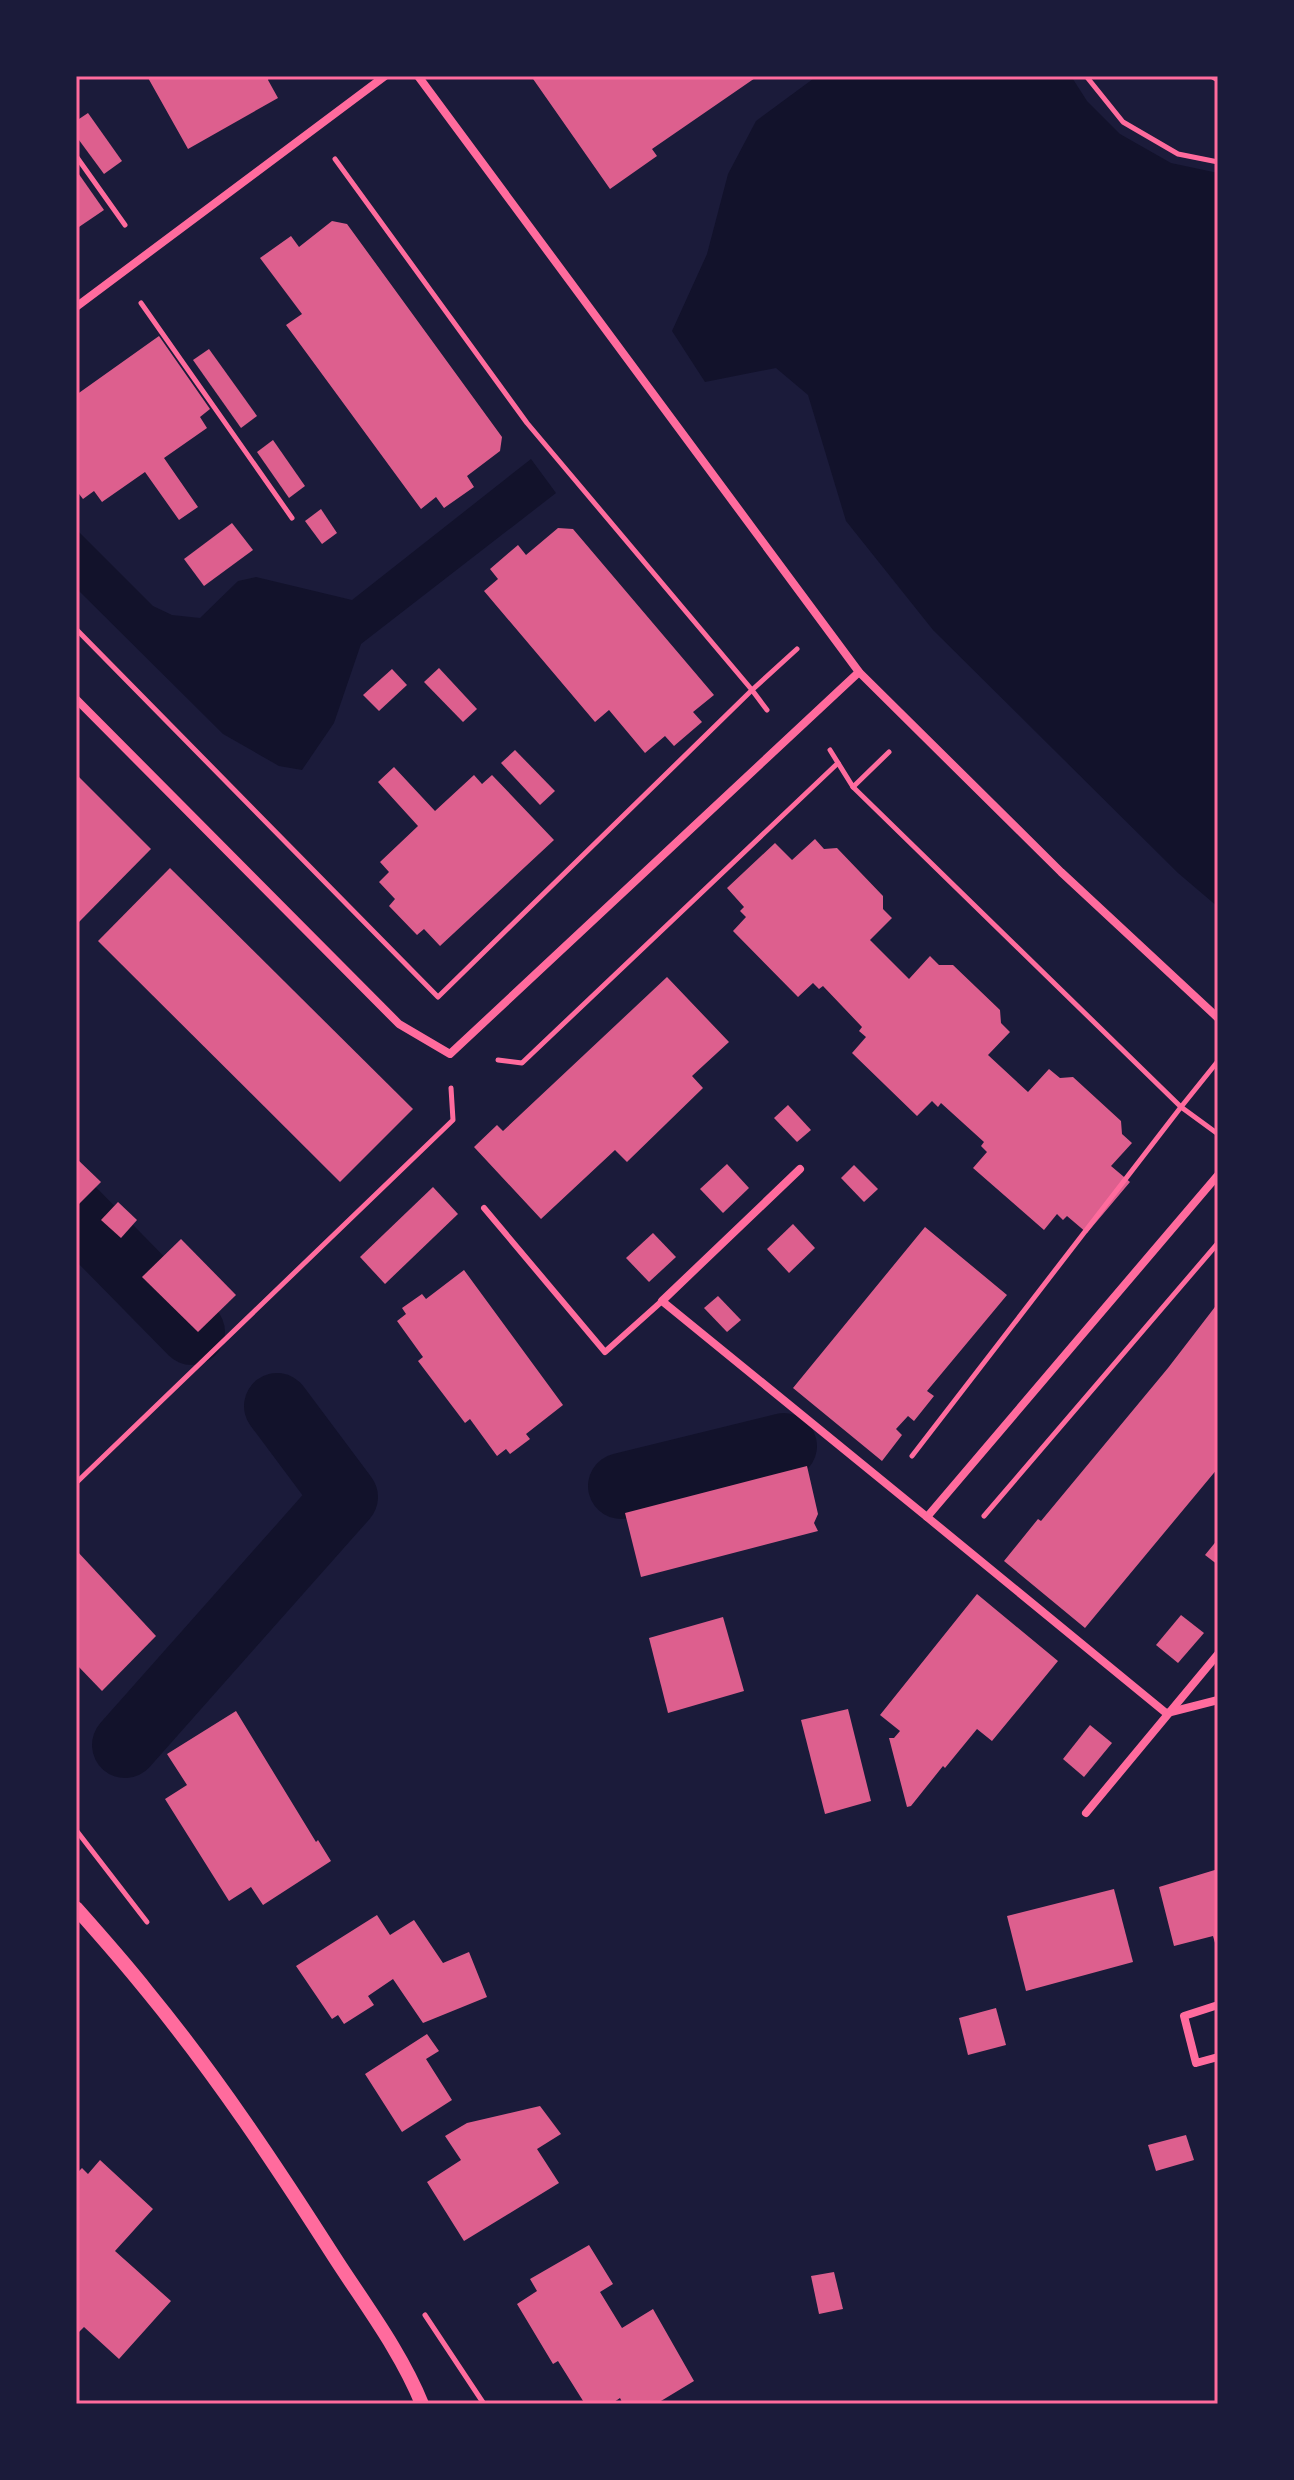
<svg xmlns="http://www.w3.org/2000/svg" width="1294" height="2480" viewBox="0 0 1294 2480" font-family="'Varela Round',sans-serif">
<style>
.water{fill:#12122b}
.lines{fill:none;stroke-linecap:round;stroke-linejoin:round}
.canal{stroke:#12122b;stroke-width:66}
.building{fill:#dd5f8e}
.path{stroke:#ff6b9d;stroke-width:5}
.service{stroke:#ff6b9d;stroke-width:6}
.minor{stroke:#ff6b9d;stroke-width:8}
.tertiary{stroke:#ff6b9d;stroke-width:14}
.neatline{fill:none;stroke:#ff6b9d;stroke-width:3}
</style>
<rect width="100%" height="100%" fill="#1b1b3a"/>
<g class="water">
<path d="M817,76H1071L1087,101L1120,134L1171,163L1218,173V907L1178,873L933,630L846,521L808,395L776,368L705,382L672,331L707,254L728,174L756,121Z"/>
<path d="M531,459L556,493L361,644L334,723L302,770L279,766L223,734L76,588V529L153,606L172,615L200,618L238,581L256,577L352,600Z"/>
</g>
<g class="lines">
<g class="canal">
<path d="M76,1214L192,1332"/>
<path d="M621,1486L784,1446"/>
<path d="M125,1745L345,1497L277,1406"/>
</g>
</g>
<g class="building">
<path d="M147,76H269L268,80L278,98L188,149Z"/>
<path d="M531,76H758L652,149L657,156L610,189Z"/>
<path d="M88,113L122,161L104,174L76,136V121Z"/>
<path d="M76,170L104,210L76,229Z"/>
<path d="M332,221L347,224L502,437L500,451L467,476L474,487L444,508L436,497L421,509L286,325L302,314L260,258L291,236L299,247Z"/>
<path d="M159,336L210,409L200,417L207,428L164,458L198,507L179,520L145,472L102,502L94,491L83,499L76,490V395Z"/>
<path d="M209,349L257,416L241,428L193,360Z"/>
<path d="M273,440L305,486L289,498L257,452Z"/>
<path d="M321,509L337,533L322,544L305,521Z"/>
<path d="M232,523L253,550L204,586L184,559Z"/>
<path d="M558,528L573,529L714,695L693,712L702,722L674,746L665,736L645,753L609,710L595,722L484,591L498,579L490,569L518,545L526,555Z"/>
<path d="M439,668L477,709L463,722L424,682Z"/>
<path d="M392,669L407,685L379,711L363,695Z"/>
<path d="M515,750L555,791L540,805L501,763Z"/>
<path d="M394,767L435,811L474,775L482,784L492,775L554,840L440,946L424,929L417,935L389,906L395,899L379,882L389,872L380,862L418,826L378,782Z"/>
<path d="M76,774L151,849L79,922L76,919Z"/>
<path d="M815,839L824,849L837,848L883,896V909L892,918L870,940L909,979L930,956L939,965H953L1000,1010L1001,1023L1010,1032L988,1055L1028,1092L1049,1069L1060,1078L1073,1077L1121,1121L1122,1134L1132,1143L1111,1166L1130,1182L1087,1233L1067,1216L1063,1220L1057,1214L1044,1230L973,1168L987,1152L981,1146L984,1142L941,1103L938,1107L932,1101L917,1116L852,1053L866,1037L859,1031L862,1027L823,986L819,989L813,983L798,997L733,931L746,917L740,911L744,907L727,888L775,843L792,860Z"/>
<path d="M170,868L413,1109L340,1182L98,941Z"/>
<path d="M667,977L729,1042L692,1076L703,1088L629,1160L627,1162L615,1150L541,1219L474,1147L497,1125L503,1131Z"/>
<path d="M788,1105L811,1130L797,1142L774,1118Z"/>
<path d="M76,1158L101,1182L78,1205L76,1203Z"/>
<path d="M727,1164L749,1188L723,1213L700,1189Z"/>
<path d="M854,1165L878,1189L864,1202L841,1178Z"/>
<path d="M433,1187L458,1214L385,1284L360,1257Z"/>
<path d="M118,1202L137,1220L121,1238L101,1220Z"/>
<path d="M793,1224L815,1248L789,1273L767,1249Z"/>
<path d="M925,1227L1007,1295L927,1391L934,1396L914,1421L908,1416L896,1429L902,1435L882,1461L793,1388Z"/>
<path d="M653,1233L676,1257L649,1282L626,1258Z"/>
<path d="M181,1239L236,1295L198,1332L142,1277Z"/>
<path d="M464,1270L563,1405L526,1434L530,1439L510,1454L506,1449L497,1456L470,1419L465,1423L418,1361L423,1357L397,1321L406,1314L402,1308L422,1294L426,1299Z"/>
<path d="M718,1296L741,1320L727,1332L704,1308Z"/>
<path d="M1218,1303V1468L1085,1628L1004,1561L1038,1519L1041,1521L1168,1368Z"/>
<path d="M807,1466L818,1514L814,1523L818,1531L641,1577L625,1513Z"/>
<path d="M1218,1539V1565L1205,1555Z"/>
<path d="M77,1551L156,1636L102,1691L76,1664Z"/>
<path d="M977,1594L1058,1661L992,1741L977,1729L945,1768L943,1766L911,1806L907,1807L889,1738H894L900,1731L880,1715Z"/>
<path d="M1181,1615L1204,1633L1178,1663L1156,1645Z"/>
<path d="M723,1617L744,1691L668,1713L649,1638Z"/>
<path d="M848,1709L871,1801L825,1814L801,1720Z"/>
<path d="M236,1711L316,1842L318,1840L331,1861L263,1905L251,1887L229,1901L165,1799L187,1785L167,1754Z"/>
<path d="M1090,1725L1112,1743L1084,1777L1063,1759Z"/>
<path d="M1218,1869V1953L1213,1936L1174,1946L1159,1887Z"/>
<path d="M1114,1889L1133,1962L1026,1991L1007,1916Z"/>
<path d="M377,1915L390,1935L414,1920L443,1963L469,1952L487,1997L423,2023L393,1979L368,1996L374,2005L344,2024L338,2015L332,2019L296,1966Z"/>
<path d="M996,2008L1006,2045L968,2055L959,2018Z"/>
<path d="M427,2034L439,2051L426,2059L452,2100L402,2132L365,2074Z"/>
<path d="M540,2106L561,2134L537,2149L559,2183L464,2241L427,2182L461,2160L445,2136L467,2123Z"/>
<path d="M1186,2135L1194,2160L1156,2171L1148,2145Z"/>
<path d="M100,2160L153,2209L115,2251L171,2301L119,2359L84,2327L76,2335V2174L82,2168L88,2174Z"/>
<path d="M589,2245L613,2284L600,2292L622,2328L653,2309L694,2381L656,2404H623L620,2398L611,2404H585L558,2361L553,2364L517,2304L537,2291L530,2279Z"/>
<path d="M834,2272L843,2309L819,2314L811,2276Z"/>
</g>
<g class="lines">
<g class="path">
<path d="M1086,76L1123,122L1178,154L1218,162"/>
<path d="M1211,76L1218,80"/>
<path d="M76,156L125,225"/>
<path d="M141,303L292,518"/>
<path d="M76,629L438,997L752,690L527,423L335,159"/>
<path d="M767,710L752,690L797,649"/>
<path d="M830,750L853,787L889,752"/>
<path d="M853,787L1181,1107L1218,1061"/>
<path d="M498,1060L522,1063L838,763"/>
<path d="M912,1456L1181,1107L1218,1134"/>
<path d="M76,1483L453,1120L451,1088"/>
<path d="M984,1516L1218,1243"/>
<path d="M76,1830L147,1922"/>
<path d="M425,2315L484,2404"/>
</g>
<path class="service" d="M484,1208L605,1352L662,1301"/>
<g class="minor">
<path d="M418,76L859,672L1061,872L1218,1018"/>
<path d="M76,307L385,76"/>
<path d="M76,699L399,1024L450,1054L859,672"/>
<path d="M800,1169L662,1301L927,1517"/>
<path d="M1166,1713L927,1517L1218,1175"/>
<path d="M1167,1713L1218,1700"/>
<path d="M1086,1813L1218,1654"/>
<path d="M1218,2005L1184,2016L1196,2063L1218,2057"/>
</g>
<path class="tertiary" d="M76,1908C100,1935 124,1962 147,1991C216,2075 277,2167 335,2258C366,2306 401,2352 422,2404"/>
</g>
<rect width="1294" height="2480" fill="none" stroke="#1b1b3a" stroke-width="156"/>
<rect x="78" y="78" width="1138" height="2324" class="neatline"/>
</svg>
